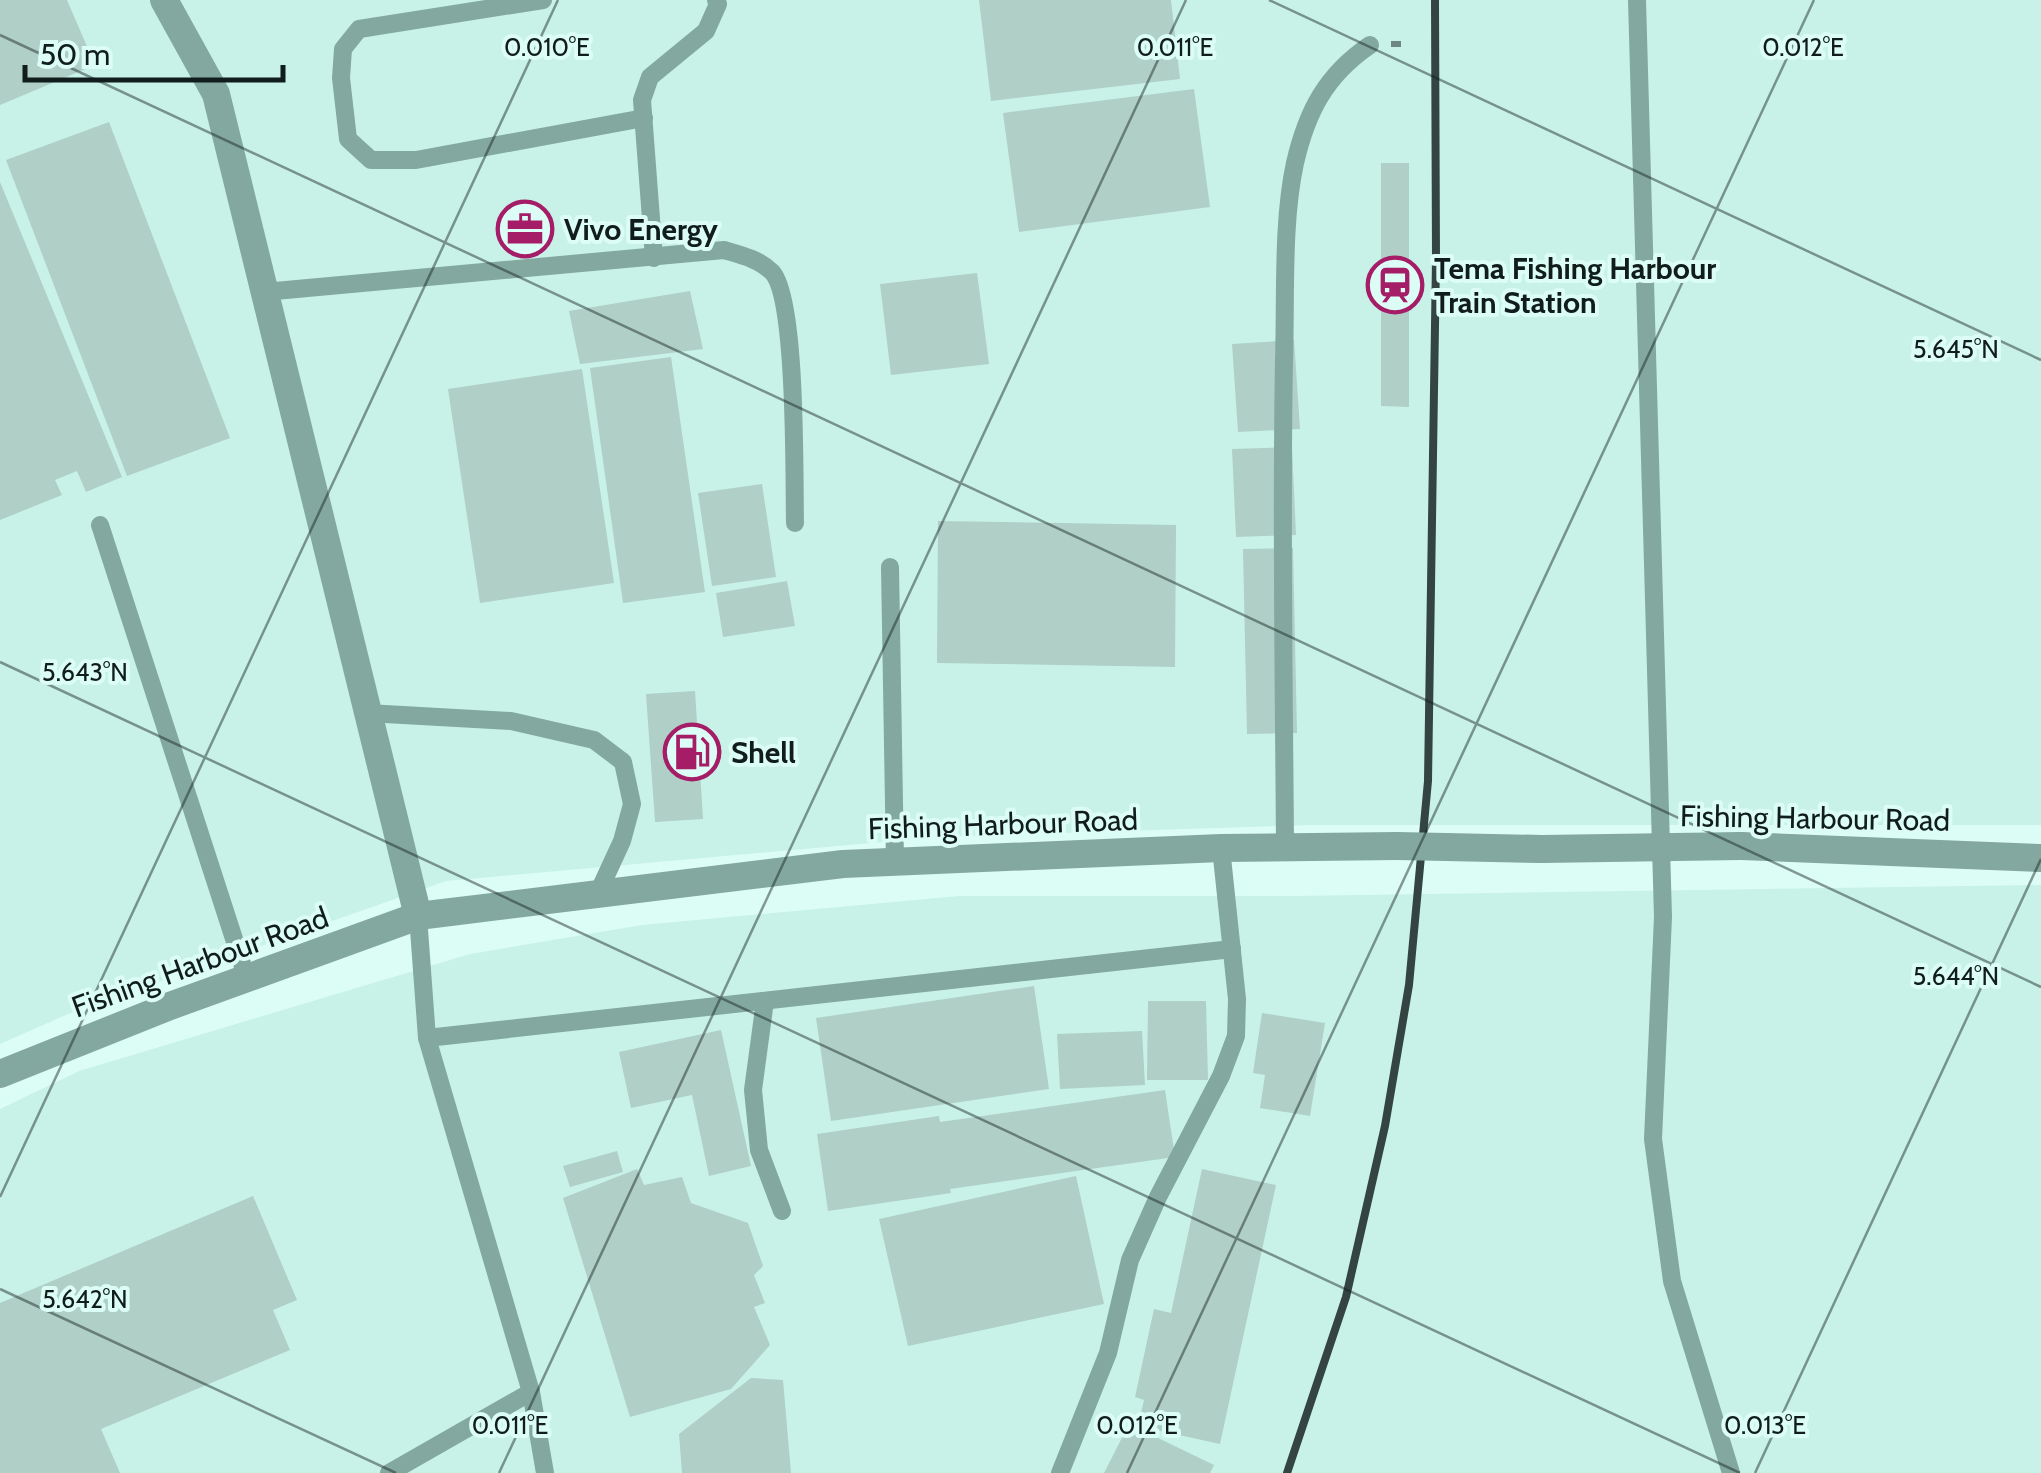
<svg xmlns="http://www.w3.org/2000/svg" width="2041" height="1473" viewBox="0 0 2041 1473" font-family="Cabin,sans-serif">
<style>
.built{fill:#c8f2e8}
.building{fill:#afcfc7}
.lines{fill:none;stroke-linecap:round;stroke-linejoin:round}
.path{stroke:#708681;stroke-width:6;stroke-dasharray:10 5;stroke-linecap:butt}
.service{stroke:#83a89f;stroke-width:18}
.minor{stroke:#83a89f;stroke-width:28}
.tertiary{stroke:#83a89f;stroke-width:28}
.rail{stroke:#344441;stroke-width:8}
.tertiary-bridge{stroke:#83a89f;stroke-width:28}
.ticks{fill:none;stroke:#111d1b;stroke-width:2.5;stroke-opacity:0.45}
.labels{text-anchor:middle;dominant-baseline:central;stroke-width:8;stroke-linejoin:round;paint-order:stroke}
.poi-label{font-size:30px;font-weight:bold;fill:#111d1b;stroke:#dcfdf5;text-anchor:start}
.street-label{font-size:30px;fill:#111d1b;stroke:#dcfdf5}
.ticks-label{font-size:25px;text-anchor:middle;fill:#111d1b;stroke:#dcfdf5;stroke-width:8;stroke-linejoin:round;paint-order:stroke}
</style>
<rect width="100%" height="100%" fill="#dcfdf5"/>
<g class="built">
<path d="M0,0H2041V825H1312L939,837L446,881L68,1014L0,1044Z"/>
<path d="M2041,885V1473H0V1109L79,1071L470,954L642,925L959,896H1294Z"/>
</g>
<g class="building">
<path d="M0,0H67L95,65L0,105Z"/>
<path d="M979,0H1171L1180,79L991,101Z"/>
<path d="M1194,89L1210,207L1019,232L1003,113Z"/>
<path d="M109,122L230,438L127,476L6,160Z"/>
<path d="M1381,163H1409V407L1381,406Z"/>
<path d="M0,182L122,477L86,492L77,471L55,480L62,495L0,520Z"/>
<path d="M977,273L989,364L891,375L880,284Z"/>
<path d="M690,291L703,349L580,364L569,311Z"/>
<path d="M1294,340L1300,429L1238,432L1232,344Z"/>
<path d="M671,357L705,592L623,603L590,368Z"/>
<path d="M582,369L614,583L480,603L448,389Z"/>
<path d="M1292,447L1296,535L1236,537L1232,449Z"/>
<path d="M762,484L776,577L712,586L698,493Z"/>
<path d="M938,521L1176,525L1175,667L937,663Z"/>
<path d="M1293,548L1297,733L1247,734L1243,549Z"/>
<path d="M787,581L795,626L723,637L716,593Z"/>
<path d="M695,691L703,819L655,822L646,694Z"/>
<path d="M1034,986L1049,1089L831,1121L816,1018Z"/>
<path d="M1148,1001H1206L1208,1080H1147Z"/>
<path d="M1262,1013L1325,1023L1310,1116L1260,1108L1265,1075L1253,1073Z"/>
<path d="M721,1030L751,1166L709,1176L692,1095L631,1108L619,1052Z"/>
<path d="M1142,1031L1145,1085L1060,1089L1057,1034Z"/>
<path d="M1165,1090L1175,1157L950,1189L951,1193L828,1211L817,1134L939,1116L940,1122Z"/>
<path d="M617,1151L623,1172L570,1187L563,1166Z"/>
<path d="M637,1169L644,1185L682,1177L691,1203L748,1223L763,1266L754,1275L765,1303L754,1307L770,1345L731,1389L630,1417L563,1198Z"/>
<path d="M1202,1169L1276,1185L1220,1444L1138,1426L1144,1400L1135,1397L1154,1309L1171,1313Z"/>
<path d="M1076,1176L1104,1304L908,1346L879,1219Z"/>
<path d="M253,1196L297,1300L273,1310L290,1350L101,1429L120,1473H0V1303Z"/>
<path d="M751,1378L783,1380L791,1473H682L679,1434Z"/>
<path d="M1129,1424L1214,1465L1210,1473H1104Z"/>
</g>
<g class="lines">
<path class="path" d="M1391,44H1405"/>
<g class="service">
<path d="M543,0L359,29L343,49L341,78L348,139L371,160H416L644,118"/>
<path d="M1637,0L1663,917L1653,1139L1672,1281L1731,1473"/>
<path d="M654,258L642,100L650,77L706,31L718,4L716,0"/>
<path d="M264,292L724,250C741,255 759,259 772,272C797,298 794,479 795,523"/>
<path d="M100,525L247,979"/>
<path d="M890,567L895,862"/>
<path d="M367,713L511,721L594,740L623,762L632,804L622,841L598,893"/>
<path d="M1285,847C1284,685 1281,522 1284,360C1286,299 1282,222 1295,163C1307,111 1326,75 1370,45"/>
<path d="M418,916L427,1038L531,1392L545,1473"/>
<path d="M765,1001L753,1090L759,1150L782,1211"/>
<path d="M427,1038L1232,949"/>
<path d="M389,1473L531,1392"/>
<path d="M1060,1473L1108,1353L1130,1260L1158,1197L1221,1076L1236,1036L1237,999L1221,848"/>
</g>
<path class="minor" d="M164,0L216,94L418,916"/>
<g class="tertiary">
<path d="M1741,846L2041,858"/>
<path d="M1446,847L1542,849"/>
<path d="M0,1074L170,1006L418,916L843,864L1221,848L1397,846"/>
</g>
<path class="rail" d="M1287,1473L1346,1297L1385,1126L1409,985L1428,781L1436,260L1435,0"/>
<g class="tertiary-bridge">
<path d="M1397,846L1446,847"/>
<path d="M1542,849L1741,846"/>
</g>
</g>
<path class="ticks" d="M1269,0L2041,360M0,35L2041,987M0,662L1740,1473M0,1197L558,0M0,1289L396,1473M499,1473L1186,0M1127,1473L1814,0M1755,1473L2041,859"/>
<defs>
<g id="office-ring" transform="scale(2.875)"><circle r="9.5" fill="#dcfdf5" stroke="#a51d67" stroke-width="1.5"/><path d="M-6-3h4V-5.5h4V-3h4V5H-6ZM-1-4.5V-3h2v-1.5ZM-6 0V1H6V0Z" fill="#a51d67"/></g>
<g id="station-ring" transform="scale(2.875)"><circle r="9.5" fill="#dcfdf5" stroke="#a51d67" stroke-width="1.5"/><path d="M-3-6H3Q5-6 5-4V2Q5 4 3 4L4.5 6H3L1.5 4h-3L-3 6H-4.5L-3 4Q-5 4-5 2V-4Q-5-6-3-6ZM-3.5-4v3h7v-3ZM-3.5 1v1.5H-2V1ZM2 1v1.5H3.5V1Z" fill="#a51d67"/></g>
<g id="fuel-ring" transform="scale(2.875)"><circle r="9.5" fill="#dcfdf5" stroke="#a51d67" stroke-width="1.5"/><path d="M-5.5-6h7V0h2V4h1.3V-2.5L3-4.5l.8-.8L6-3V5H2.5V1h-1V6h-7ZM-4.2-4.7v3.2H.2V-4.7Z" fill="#a51d67"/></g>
</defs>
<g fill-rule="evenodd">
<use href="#office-ring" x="525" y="229"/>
<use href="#station-ring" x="1395" y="285"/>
<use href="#fuel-ring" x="692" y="752"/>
</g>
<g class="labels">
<g class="poi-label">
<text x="564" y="229">Vivo Energy</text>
<text x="1434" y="268">Tema Fishing Harbour<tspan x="1434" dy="34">Train Station</tspan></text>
<text x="731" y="752">Shell</text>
</g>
<g class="street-label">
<text transform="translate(1815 818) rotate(1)">Fishing Harbour Road</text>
<text transform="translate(1003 824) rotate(-2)">Fishing Harbour Road</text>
<text transform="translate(200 962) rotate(-20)">Fishing Harbour Road</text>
</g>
</g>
<g class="ticks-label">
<text x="547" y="56">0.010°E</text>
<text x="1175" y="56">0.011°E</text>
<text x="1803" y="56">0.012°E</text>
<text x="1956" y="358">5.645°N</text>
<text x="85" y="681">5.643°N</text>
<text x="1956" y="985">5.644°N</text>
<text x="85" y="1308">5.642°N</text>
<text x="510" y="1434">0.011°E</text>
<text x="1137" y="1434">0.012°E</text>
<text x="1765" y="1434">0.013°E</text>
</g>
<path d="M25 65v15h258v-15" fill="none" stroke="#111d1b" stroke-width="5"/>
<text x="40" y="65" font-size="30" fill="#111d1b" stroke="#dcfdf5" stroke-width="8" paint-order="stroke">50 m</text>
</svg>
